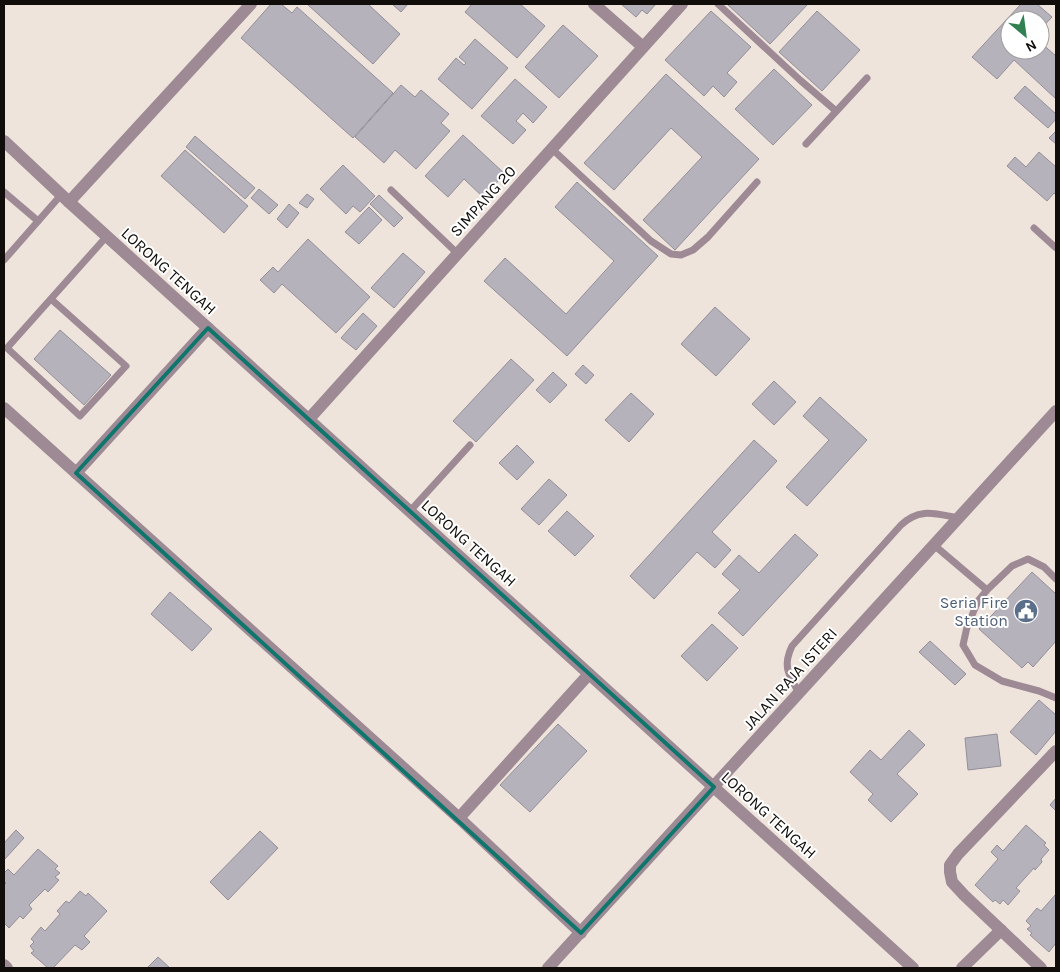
<svg xmlns="http://www.w3.org/2000/svg" width="1060" height="972" viewBox="0 0 1060 972" font-family="Karla,sans-serif">
<style>
.building{fill:#b6b2bc;stroke:#938e98}
.lines{fill:none;stroke-linecap:round;stroke-linejoin:round}
.service{stroke:#9e8a94;stroke-width:7}
.minor{stroke:#9e8a94;stroke-width:12}
.marked{fill:none;stroke:#0f766e;stroke-width:4;stroke-linejoin:round}
.labels{text-anchor:middle;dominant-baseline:central;stroke-width:4;stroke-linejoin:round;paint-order:stroke}
.street-label{font-size:16px;fill:#100d0a;stroke:#fff}
.service-label{font-size:16px;fill:#4e5e75;stroke:#fff;text-anchor:end}
</style>
<rect width="100%" height="100%" fill="#eee4dc"/>
<g class="building">
<path d="M271,4H281L292,13L297,7L393,93L353,138L241,38Z"/>
<path d="M307,4H368L400,34L373,64Z"/>
<path d="M392,4H408L401,12Z"/>
<path d="M472,4H520L545,26L517,58L465,12Z"/>
<path d="M621,4H656L647,14L642,10L636,17Z"/>
<path d="M727,4H808L770,44Z"/>
<path d="M1021,4H1037L1052,17L1040,30V20H1010V50H1040V42L1056,56V99L1014,60L997,79L972,57Z"/>
<path d="M711,11L751,47L727,73L737,82L724,97L713,86L704,96L665,60Z"/>
<path d="M817,11L860,50L822,91L779,52Z"/>
<path d="M563,25L598,56L559,98L525,67Z"/>
<path d="M475,39L508,68L472,109L438,79L456,58L464,65L466,63L459,57Z"/>
<path d="M774,69L812,105L773,145L735,109Z"/>
<path d="M666,74L759,159L675,250L643,220L702,157L671,128L614,190L584,163Z"/>
<path d="M515,79L547,107L533,123L523,113L516,121L526,130L513,144L481,116Z"/>
<path d="M401,85L415,97L421,90L449,114L441,123L450,131L416,169L395,150L384,163L355,137Z"/>
<path d="M1025,86L1056,114V119L1048,128L1014,98Z"/>
<path d="M1056,131V144L1049,138Z"/>
<path d="M463,135L505,174L483,197L464,179L448,197L425,176Z"/>
<path d="M195,136L255,188L245,199L186,147Z"/>
<path d="M185,150L248,206L224,233L161,176Z"/>
<path d="M1039,152L1056,167V195L1054,193L1047,201L1007,166L1015,157L1026,167Z"/>
<path d="M343,165L375,196L360,212L353,206L346,214L320,189Z"/>
<path d="M577,182L658,256L567,356L484,281L505,258L566,314L614,261L555,207Z"/>
<path d="M259,189L278,205L269,214L251,198Z"/>
<path d="M307,194L314,199L307,208L299,203Z"/>
<path d="M379,195L403,218L394,227L370,204Z"/>
<path d="M289,204L299,213L287,228L277,219Z"/>
<path d="M369,207L382,220L359,244L345,232Z"/>
<path d="M308,239L370,297L336,333L282,284L274,293L260,280L273,267L278,272Z"/>
<path d="M403,253L425,272L394,308L371,288Z"/>
<path d="M715,307L750,339L716,376L681,344Z"/>
<path d="M363,313L377,326L356,350L341,338Z"/>
<path d="M60,330L111,375L84,405L34,359Z"/>
<path d="M511,359L534,380L476,442L453,421Z"/>
<path d="M583,365L594,375L586,384L575,374Z"/>
<path d="M553,372L567,385L550,403L536,390Z"/>
<path d="M774,381L796,402L774,425L752,404Z"/>
<path d="M631,393L654,414L629,442L605,420Z"/>
<path d="M820,397L867,440L807,506L786,487L829,440L803,416Z"/>
<path d="M754,440L777,461L712,532L731,550L715,568L697,552L654,599L630,576Z"/>
<path d="M517,445L534,462L517,480L499,463Z"/>
<path d="M549,479L567,495L539,525L521,509Z"/>
<path d="M567,511L594,536L575,556L548,531Z"/>
<path d="M795,534L818,555L743,636L718,613L740,590L722,574L739,555L759,573Z"/>
<path d="M1032,572L1056,594V641L1033,667L1028,662L1022,668L979,629Z"/>
<path d="M170,592L212,629L192,651L151,614Z"/>
<path d="M712,624L738,648L707,681L681,656Z"/>
<path d="M930,641L966,674L955,685L919,652Z"/>
<path d="M1039,700L1056,715V731L1036,755L1010,732Z"/>
<path d="M558,724L587,751L530,812L500,785Z"/>
<path d="M909,730L925,745L897,774L918,794L891,822L868,800L873,794L850,772L870,750L881,760Z"/>
<path d="M997,734L1001,766L968,770L965,738Z"/>
<path d="M1056,798V811L1050,805Z"/>
<path d="M1026,825L1046,843L1044,845L1049,850L1041,859L1042,862L1035,870L1034,868L1016,888L1020,891L1008,905L1003,900L1000,904L995,900L993,902L975,885L998,859L991,852L997,845L1003,851Z"/>
<path d="M16,830L24,838L4,860V843Z"/>
<path d="M260,831L278,848L228,900L210,882Z"/>
<path d="M38,849L58,866L55,869L60,873L55,877L59,880L48,892L45,889L29,905L32,909L23,919L20,916L9,928L4,923V885L6,883L4,881V873L8,869L14,875Z"/>
<path d="M80,891L86,896L88,893L107,911L84,936L90,942L82,950L75,945L53,968H48L31,953L34,951L30,946L34,942L31,939L41,927L45,931L60,914L57,911L66,901L69,903Z"/>
<path d="M1056,894V943L1049,952L1030,935L1032,933L1027,929L1031,926L1026,921L1037,908L1041,911Z"/>
<path d="M158,957L170,968H147Z"/>
</g>
<g class="lines">
<g class="service">
<path d="M718,4L800,80L836,111"/>
<path d="M806,144L867,78"/>
<path d="M552,149L651,241L671,254L681,255L693,250L708,237L757,182"/>
<path d="M391,190L458,254"/>
<path d="M4,192L38,221"/>
<path d="M1034,228L1056,248"/>
<path d="M4,260L61,195"/>
<path d="M51,299L126,366L80,416L7,348L107,236"/>
<path d="M410,511L470,445"/>
<path d="M934,545L987,590"/>
<path d="M1056,579L1044,567L1028,559L1012,566L987,590L978,601L967,627L963,645L975,665L1002,681L1039,691L1056,698"/>
<path d="M799,693C789,675 782,667 792,646L901,525C920,507 936,514 959,518"/>
</g>
<g class="minor">
<path d="M594,4L643,47"/>
<path d="M4,141L69,202L913,968"/>
<path d="M69,202L251,4"/>
<path d="M4,408L459,818L581,933"/>
<path d="M309,419L682,4"/>
<path d="M76,473L208,328"/>
<path d="M459,818L589,674"/>
<path d="M4,965L7,968"/>
<path d="M548,968L1056,411"/>
<path d="M962,968L1001,930"/>
<path d="M1041,968L964,895L952,882L950,872V865L958,854L1056,751"/>
</g>
</g>
<path class="marked" d="M208,328L714,787L581,933L76,473Z"/>
<defs>
<g id="civic-disc" transform="scale(1.25)"><circle r="9.5" fill="#5c6f8a" stroke="#fff"/><path d="M-.6-6.5H3V-4.5H.6V-3L4-1V1h2V6H-6V1h2V-1L-.6-3ZM-1.2 2.5V6h2.4V2.5Z" fill="#fff"/></g>
</defs>
<g fill-rule="evenodd">
<use href="#civic-disc" x="1026" y="611"/>
</g>
<g class="labels">
<g class="street-label">
<text transform="translate(483 201) rotate(-48)">SIMPANG 20</text>
<text transform="translate(169 271) rotate(42)">LORONG TENGAH</text>
<text transform="translate(469 543) rotate(42)">LORONG TENGAH</text>
<text transform="translate(790 679) rotate(-48)">JALAN RAJA ISTERI</text>
<text transform="translate(769 815) rotate(42)">LORONG TENGAH</text>
</g>
<g class="service-label">
<text x="1008" y="602">Seria Fire<tspan x="1008" dy="18">Station</tspan></text>
</g>
</g>
<rect width="1060" height="972" fill="none" stroke="#100d0a" stroke-width="10"/>
<g transform="translate(1025 35) rotate(151)"><circle r="24" fill="#ffffff" stroke="#9f9e9d"/>
<path d="M0-4L9 19L0 12L-9 19Z" fill="#308051"/>
<text y="-8" font-size="14" font-weight="bold" text-anchor="middle" fill="#100d0a">N</text>
</g>
</svg>
